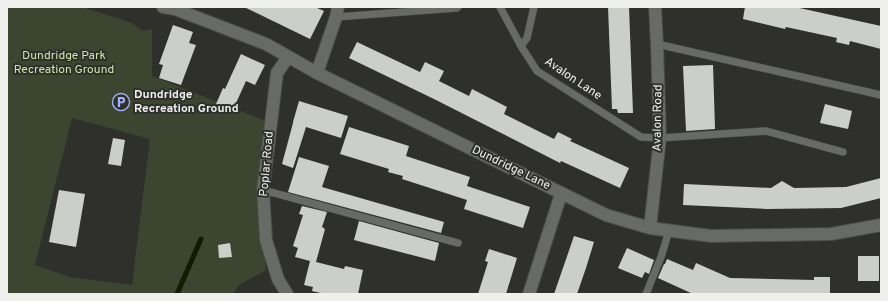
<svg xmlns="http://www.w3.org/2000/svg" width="888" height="301" viewBox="0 0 888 301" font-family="Overpass,sans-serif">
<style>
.green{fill:#3c4530;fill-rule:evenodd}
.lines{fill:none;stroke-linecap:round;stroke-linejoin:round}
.stream{stroke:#101b00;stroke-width:5}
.building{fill:#cccec9}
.lane-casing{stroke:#4b4c49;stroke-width:8}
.street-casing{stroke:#4b4c49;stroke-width:14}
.lane{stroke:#686a65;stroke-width:7}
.street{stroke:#686a65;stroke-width:12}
.labels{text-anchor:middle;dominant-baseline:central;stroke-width:4;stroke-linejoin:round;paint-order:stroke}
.park-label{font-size:12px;fill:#cde6a6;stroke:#2f302c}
.street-label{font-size:12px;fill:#eff0ee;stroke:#2f302c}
.poi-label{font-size:12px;font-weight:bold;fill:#eff0ee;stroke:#2f302c;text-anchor:start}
</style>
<rect width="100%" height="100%" fill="#2f302c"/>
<path class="green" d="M7,7H82L132,23L143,31L152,29V76L266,121L261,217L266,270L239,285L233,294H7ZM72,118L150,139L132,285L69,277L35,265Z"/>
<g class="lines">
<path class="stream" d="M177,294L201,239"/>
</g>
<g class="building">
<path d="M244,7H315L324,11L310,39Z"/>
<path d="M608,7H629L633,113H618L617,109H612Z"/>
<path d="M745,7H795L881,26V49L850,41L849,45L836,42L837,38L786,27L785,29L743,19Z"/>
<path d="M173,25L193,32L189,43L196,45L181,85L159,78L163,65L159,64Z"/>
<path d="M357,42L420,72L425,62L444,71L439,81L469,96L472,89L507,107L504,114L554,139L558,132L572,139L570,141L629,168L620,188L561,161L560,163L434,99L349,58Z"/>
<path d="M241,54L265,65L255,85L246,81L232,112L216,104L223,88L225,89Z"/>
<path d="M713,65L715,129L686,131L683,66Z"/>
<path d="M299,101L348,116L341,138L306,127L293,168L282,164L293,123V122Z"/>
<path d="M825,104L852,111L848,129L820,123Z"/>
<path d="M349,127L409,146L406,156L470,177L467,186L530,207L523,228L464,209L467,200L402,179L403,176L388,172L389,169L340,154Z"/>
<path d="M113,138L125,140L121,166L108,164Z"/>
<path d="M299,157L329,166L322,187L444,222L441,233L288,192Z"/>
<path d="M881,178V198L841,208L767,209L683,205L684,184L771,188L782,181L794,188L846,187Z"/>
<path d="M59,190L85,194L76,247L49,242Z"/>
<path d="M302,206L327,212L322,227L325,229L316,262L344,269L345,266L363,270L358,294H325L312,291L313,287L304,285L310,261L295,257L298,248L293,246L303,215L299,214Z"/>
<path d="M359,221L439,243L435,261L354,240Z"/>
<path d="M574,236L594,242L586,268L577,294H554Z"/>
<path d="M230,243L232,257L219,258L218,245Z"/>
<path d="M627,248L654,260L649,274L645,272L642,278L618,268Z"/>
<path d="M489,249L517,258L506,294H478L488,262L485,261Z"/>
<rect x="858" y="256" width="21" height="25"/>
<path d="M667,259L693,270L696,263L730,278L814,280V277H830V294H693L658,278L664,264H665Z"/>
</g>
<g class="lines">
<g class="lane-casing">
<g id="lane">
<path d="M500,7L521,46L537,71L641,137L660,138L766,131L843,152"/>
<path d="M336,17L457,8L458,7"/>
<path d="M657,44L881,95"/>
<path d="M521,46L527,38L534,7"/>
<path d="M263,190L458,243"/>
<path d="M646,294L661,257L669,231"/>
</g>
</g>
<g class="street-casing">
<g id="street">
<path d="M163,7L175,9L266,44L317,73L606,215L650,228L711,236L831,234L881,225"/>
<path d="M317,73L336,17L338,7"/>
<path d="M650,228L660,138L657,44L655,7"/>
<path d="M287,294L278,279L266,240L263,190L277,73L288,57"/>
<path d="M529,294L561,194"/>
</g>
</g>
<use href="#lane" class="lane"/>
<use href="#street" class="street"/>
</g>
<defs>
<g id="parking-ring" transform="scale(0.9)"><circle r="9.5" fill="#2f302c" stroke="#a4b2fc" stroke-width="1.5"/><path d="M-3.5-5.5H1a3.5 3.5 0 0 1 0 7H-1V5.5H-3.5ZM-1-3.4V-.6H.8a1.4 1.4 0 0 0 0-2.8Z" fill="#a4b2fc"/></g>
</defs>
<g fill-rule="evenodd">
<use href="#parking-ring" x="121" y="102"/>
</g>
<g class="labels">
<g class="park-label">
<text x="64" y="56">Dundridge Park<tspan x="64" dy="14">Recreation Ground</tspan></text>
</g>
<g class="street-label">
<text transform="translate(573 79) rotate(34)">Avalon Lane</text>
<text transform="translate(658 118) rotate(-89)">Avalon Road</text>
<text transform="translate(267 164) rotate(-85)">Poplar Road</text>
<text transform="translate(511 168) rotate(26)">Dundridge Lane</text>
</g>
<g class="poi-label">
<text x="134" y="95">Dundridge<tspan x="134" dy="14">Recreation Ground</tspan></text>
</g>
</g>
<rect width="888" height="301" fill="none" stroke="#eff0ee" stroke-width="16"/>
</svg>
